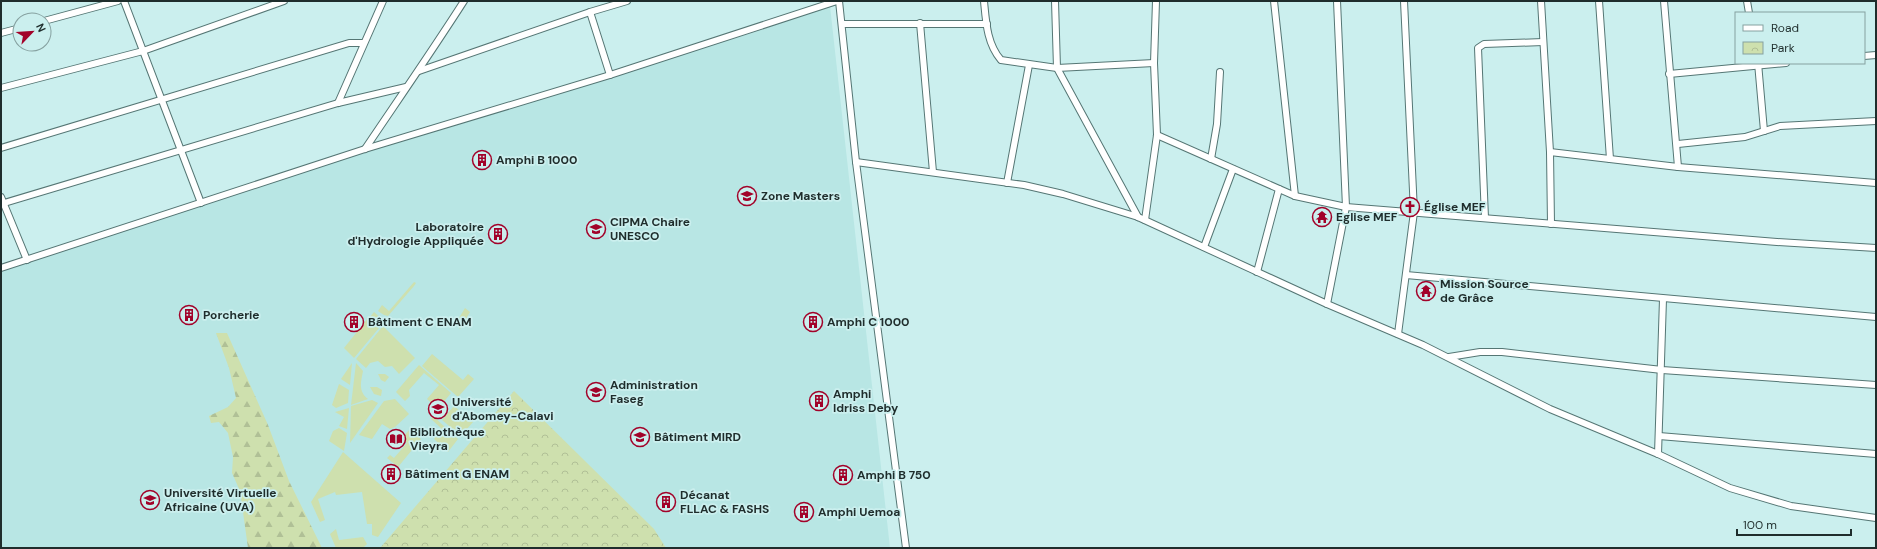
<svg xmlns="http://www.w3.org/2000/svg" width="1877" height="549" viewBox="0 0 1877 549" font-family="'DM Sans',sans-serif">
<style>
.built{fill:#b8e6e4}
.grass{fill:#cee0ae}
.forest{fill:url(#forest-firs)}
.park{fill:url(#park-crowns)}
.lines{fill:none;stroke-linecap:round;stroke-linejoin:round}
.street-casing{stroke:#557674;stroke-width:8}
.street{stroke:#fff;stroke-width:6}
.labels{text-anchor:middle;dominant-baseline:central;stroke-width:3.5;stroke-linejoin:round;paint-order:stroke}
.poi-label{font-size:12px;font-weight:bold;fill:#1f2d2c;stroke:#cbefee;text-anchor:start}
</style>
<defs>
<pattern id="forest-firs" width="22" height="20" patternUnits="userSpaceOnUse"><rect width="22" height="20" fill="#cee0ae"/><path d="M5 1l3.5 6h-7zM16 11l3.5 6h-7z" fill="#b0c096"/></pattern>
<pattern id="park-crowns" width="20" height="18" patternUnits="userSpaceOnUse"><rect width="20" height="18" fill="#cee0ae"/><path d="M2 6a3 3 0 1 1 6 0M12 15a3 3 0 1 1 6 0" fill="none" stroke="#b0c096"/></pattern>
</defs>
<rect width="100%" height="100%" fill="#cbefee"/>
<path class="built" d="M830,6L890,548H1V271L379,147L752,33Z"/>
<g class="grass">
<path d="M414,282L416,283L414,286L388,316L384,315L378,311L382,305L389,311Z"/>
<path d="M465,308L470,312L460,329L456,323Z"/>
<path d="M374,312L384,321L380,326L370,317Z"/>
<path d="M368,318L379,328L354,358L344,348Z"/>
<path d="M383,326L415,358L399,374L392,366L385,367L378,361L370,363L366,368L356,359Z"/>
<path d="M432,354L463,380L468,374L474,379L458,397L422,366Z"/>
<path d="M352,363L350,385L341,379Z"/>
<path d="M356,363L363,371C361,382 358,391 368,399L351,405Z"/>
<path d="M419,365L451,393L438,409L427,399L439,385L424,373L409,390L410,396L405,401L396,392Z"/>
<path d="M378,374H385L389,377L385,382L381,380Z"/>
<path d="M339,384L349,390L348,403L336,408L332,405Z"/>
<path d="M370,387H377L382,390L381,396L374,394Z"/>
<path d="M395,399L409,414L395,427L390,429L382,424L372,439L359,435L384,401Z"/>
<path d="M372,400L378,403L350,443L351,406Z"/>
<path d="M454,406L473,422L461,436L442,420Z"/>
<path d="M349,408L347,429L339,426L344,417L335,412Z"/>
<path d="M433,416L458,439L448,452L434,439L441,428L431,419Z"/>
<path d="M339,428L347,433L344,451L329,441L333,431Z"/>
<path d="M410,429L421,439L398,467L387,458L390,455L394,458L407,443L402,438Z"/>
<path d="M343,452L401,503L378,537L372,535V524H367L362,492L336,495L335,492L318,499L325,520L320,522L311,502Z"/>
<path d="M336,529L339,540L363,537L367,544L363,548H336L330,534Z"/>
</g>
<path class="forest" d="M216,333H227L268,425L289,481L322,548H248L240,491L232,473L233,457L228,433L219,422L211,423L209,416L228,407L236,398L229,368Z"/>
<path class="park" d="M514,391L654,529L666,548H380Z"/>
<g class="lines">
<g class="street-casing">
<g id="street">
<path d="M124,1L201,203"/>
<path d="M839,1L856,162L906,548"/>
<path d="M984,1C986,22 987,44 1001,60L1057,68L1154,63"/>
<path d="M1055,1L1057,68L1138,217"/>
<path d="M1274,1L1295,196"/>
<path d="M1541,1L1550,152L1551,224"/>
<path d="M1599,1L1610,159"/>
<path d="M1664,1L1678,167"/>
<path d="M1747,1L1749,13"/>
<path d="M590,12L610,75"/>
<path d="M44,21L118,1"/>
<path d="M920,23L933,172"/>
<path d="M843,24H987"/>
<path d="M1,33L20,28"/>
<path d="M1864,56L1876,55"/>
<path d="M1758,63L1764,131"/>
<path d="M419,71L590,12L627,1"/>
<path d="M1669,74L1786,63"/>
<path d="M1,88L143,51L284,1"/>
<path d="M338,103L383,1"/>
<path d="M1157,135L1295,196L1346,207L1777,242L1876,248"/>
<path d="M1678,144L1745,137L1780,126L1876,121"/>
<path d="M1,148L349,43H363"/>
<path d="M365,149C398,100 432,51 464,1"/>
<path d="M1550,152L1678,167L1876,183"/>
<path d="M1211,159L1217,124L1220,72"/>
<path d="M856,162L1024,185L1063,194L1138,217L1327,304L1423,345L1550,409L1658,454L1730,488L1791,506L1876,518"/>
<path d="M1007,183L1029,65"/>
<path d="M1,197L27,260"/>
<path d="M1,204L338,103L406,87"/>
<path d="M1485,218L1478,48L1484,44L1543,42"/>
<path d="M1145,220L1157,135L1154,63L1156,1"/>
<path d="M1204,247L1233,169"/>
<path d="M1,268L365,149L610,75L837,1"/>
<path d="M1257,272L1279,189"/>
<path d="M1406,275L1876,317"/>
<path d="M1327,304L1346,207L1337,1"/>
<path d="M1398,334L1414,212L1404,1"/>
<path d="M1449,357L1480,352H1502L1662,370L1876,385"/>
<path d="M1659,436L1876,454"/>
<path d="M1658,454L1663,299"/>
</g>
</g>
<use href="#street" class="street"/>
</g>
<defs>
<g id="building-ring" transform="scale(1)"><circle r="9.5" fill="#cbefee" stroke="#a20229" stroke-width="1.5"/><path d="M-4-6H4V6H1V3H-1V6H-4ZM-2.5-4.3h1.7v1.8h-1.7ZM.8-4.3h1.7v1.8H.8ZM-2.5-1h1.7V.8h-1.7ZM.8-1h1.7V.8H.8Z" fill="#a20229"/></g>
<g id="university-ring" transform="scale(1)"><circle r="9.5" fill="#cbefee" stroke="#a20229" stroke-width="1.5"/><path d="M0-5L7-2L0 1L-7-2ZM-4 1L0 2.5L4 1V4Q0 6-4 4Z" fill="#a20229"/></g>
<g id="church-ring" transform="scale(1)"><circle r="9.5" fill="#cbefee" stroke="#a20229" stroke-width="1.5"/><path d="M-1.2-6h2.4v3.5h3.3v2.4h-3.3V6h-2.4V-.1h-3.3v-2.4h3.3Z" fill="#a20229"/></g>
<g id="temple-ring" transform="scale(1)"><circle r="9.5" fill="#cbefee" stroke="#a20229" stroke-width="1.5"/><path d="M0-6L5-2H3V0L6.5 2.5H4V6H1.5V3h-3V6H-4V2.5H-6.5L-3 0V-2H-5Z" fill="#a20229"/></g>
<g id="library-ring" transform="scale(1)"><circle r="9.5" fill="#cbefee" stroke="#a20229" stroke-width="1.5"/><path d="M-6-4Q-3-5.5-.7-3.5V5Q-3 3-6 4ZM6-4Q3-5.5 .7-3.5V5Q3 3 6 4Z" fill="#a20229"/></g>
</defs>
<g fill-rule="evenodd">
<use href="#building-ring" x="482" y="160"/>
<use href="#university-ring" x="747" y="196"/>
<use href="#church-ring" x="1410" y="207"/>
<use href="#temple-ring" x="1322" y="217"/>
<use href="#university-ring" x="596" y="229"/>
<use href="#building-ring" x="498" y="234"/>
<use href="#temple-ring" x="1426" y="291"/>
<use href="#building-ring" x="189" y="315"/>
<use href="#building-ring" x="354" y="322"/>
<use href="#building-ring" x="813" y="322"/>
<use href="#university-ring" x="596" y="392"/>
<use href="#building-ring" x="819" y="401"/>
<use href="#university-ring" x="438" y="409"/>
<use href="#university-ring" x="640" y="437"/>
<use href="#library-ring" x="396" y="439"/>
<use href="#building-ring" x="391" y="474"/>
<use href="#building-ring" x="843" y="475"/>
<use href="#university-ring" x="150" y="500"/>
<use href="#building-ring" x="666" y="502"/>
<use href="#building-ring" x="804" y="512"/>
</g>
<g class="labels">
<g class="poi-label">
<text x="496" y="160">Amphi B 1000</text>
<text x="761" y="196">Zone Masters</text>
<text x="1424" y="207">Église MEF</text>
<text x="1336" y="217">Eglise MEF</text>
<text x="610" y="222">CIPMA Chaire<tspan x="610" dy="14">UNESCO</tspan></text>
<text x="484" y="227" text-anchor="end">Laboratoire<tspan x="484" dy="14">d'Hydrologie Appliquée</tspan></text>
<text x="1440" y="284">Mission Source<tspan x="1440" dy="14">de Grâce</tspan></text>
<text x="203" y="315">Porcherie</text>
<text x="368" y="322">Bâtiment C ENAM</text>
<text x="827" y="322">Amphi C 1000</text>
<text x="610" y="385">Administration<tspan x="610" dy="14">Faseg</tspan></text>
<text x="833" y="394">Amphi<tspan x="833" dy="14">Idriss Deby</tspan></text>
<text x="452" y="402">Université<tspan x="452" dy="14">d'Abomey-Calavi</tspan></text>
<text x="410" y="432">Bibliothèque<tspan x="410" dy="14">Vieyra</tspan></text>
<text x="654" y="437">Bâtiment MIRD</text>
<text x="405" y="474">Bâtiment G ENAM</text>
<text x="857" y="475">Amphi B 750</text>
<text x="164" y="493">Université Virtuelle<tspan x="164" dy="14">Africaine (UVA)</tspan></text>
<text x="680" y="495">Décanat<tspan x="680" dy="14">FLLAC &amp; FASHS</tspan></text>
<text x="818" y="512">Amphi Uemoa</text>
</g>
</g>
<rect width="1877" height="549" fill="none" stroke="#1f2d2c" stroke-width="4"/>
<rect x="1735" y="12" width="130" height="52" fill="#cbefee" stroke="#86a1a0"/>
<rect x="1743" y="25" width="20" height="6" fill="#ffffff" stroke="#86a1a0"/>
<text x="1771" y="32" font-size="12" fill="#1f2d2c">Road</text>
<rect x="1743" y="42" width="20" height="12" fill="url(#park-crowns)" stroke="#86a1a0"/>
<text x="1771" y="52" font-size="12" fill="#1f2d2c">Park</text>
<g transform="translate(32 32) rotate(65)"><circle r="19" fill="#cbefee" stroke="#86a1a0"/>
<path d="M0-3L7 15L0 10L-7 15Z" fill="#a20229"/>
<text y="-6" font-size="11" font-weight="bold" text-anchor="middle" fill="#1f2d2c">N</text>
</g>
<path d="M1737 529v6h114v-6" fill="none" stroke="#1f2d2c" stroke-width="2"/>
<text x="1743" y="529" font-size="12" fill="#1f2d2c" stroke="#cbefee" stroke-width="3" paint-order="stroke">100 m</text>
</svg>
